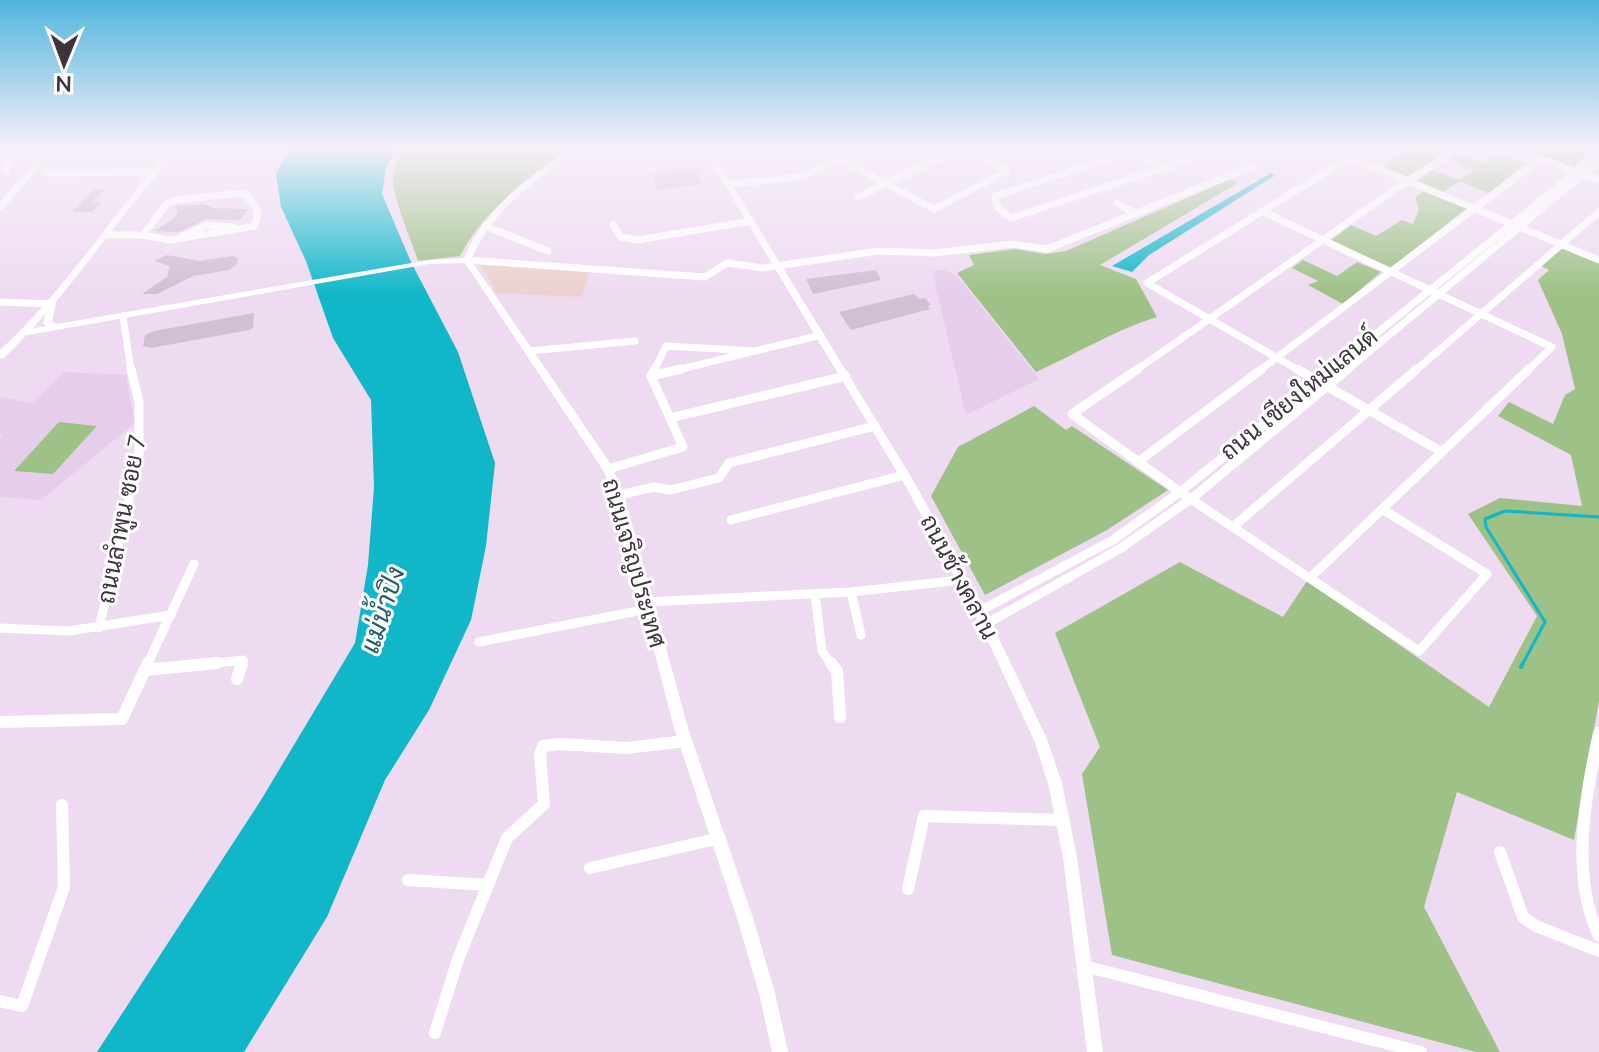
<svg xmlns="http://www.w3.org/2000/svg" width="1599" height="1052" viewBox="0 0 1599 1052" font-family="'Nunito Sans',Sarabun,sans-serif">
<style>
.commercial{fill:#ecd1ce}
.built{fill:#e6ceea}
.green{fill:#9dc186}
.water{fill:#0fb7c9}
.lines{fill:none;stroke-linecap:round;stroke-linejoin:round}
.stream-far2{stroke:#0fb7c9;stroke-width:2}
.stream-far1{stroke:#0fb7c9;stroke-width:3}
.stream{stroke:#0fb7c9;stroke-width:4}
.building{fill:#d1bfd4}
.minor-far2{stroke:#fff;stroke-width:7}
.minor-far1{stroke:#fff;stroke-width:9}
.minor{stroke:#fff;stroke-width:12}
.tertiary{fill:#fff;fill-rule:evenodd}
.secondary{fill:#fff;fill-rule:evenodd}
.labels{text-anchor:middle;dominant-baseline:central;stroke-width:6;stroke-linejoin:round;paint-order:stroke}
.street-label{font-size:24px;fill:#3d353e;stroke:#fff}
.water-label{font-size:26px;font-style:italic;fill:#205a62;stroke:#fff}
</style>
<rect width="100%" height="100%" fill="#eedbf1"/>
<path class="commercial" d="M480,264L590,271L581,297L497,293Z"/>
<g class="built">
<path d="M945,270L958,277L1039,379L966,415L932,271Z"/>
<path d="M64,372L126,375L135,423L41,500L0,497V439L3,434L0,433V397L32,403Z"/>
</g>
<g class="green">
<path d="M403,147H571C528,181 486,206 460,256L418,261C411,238 389,191 393,171C395,163 400,155 403,147Z"/>
<path d="M1413,147L1440,157L1406,179L1381,169Z"/>
<path d="M1514,147H1593L1573,169Z"/>
<path d="M1457,154L1484,164L1498,154L1525,163L1489,193L1460,181L1441,193L1416,182L1433,170L1459,180L1474,170L1448,159Z"/>
<path d="M1231,179L1238,183L1100,265L1136,279L1157,317C1115,330 1076,354 1036,372L957,273L974,265L969,255L1015,249L1045,254L1066,251Z"/>
<path d="M1424,191L1467,208L1390,269L1329,242L1351,225L1376,236L1402,220L1413,224L1419,209L1415,198Z"/>
<path d="M1561,247L1599,262V701L1574,840L1457,792L1424,907L1500,1052H1476L1112,955L1082,774L1100,747L1055,633L1180,562L1283,617L1307,581L1489,707L1537,616L1468,514L1500,498L1582,506L1571,455L1498,416L1509,402L1553,424L1565,395L1575,389L1562,334L1538,280L1549,270L1539,265Z"/>
<path d="M1303,260L1337,276L1357,262L1381,272L1343,304L1308,285L1318,281L1292,268Z"/>
<path d="M1034,406L1066,430L1072,426L1168,490L1107,530L985,595L931,496L958,447Z"/>
<path d="M59,422L97,426L53,474L14,471Z"/>
</g>
<g class="water">
<path d="M290,147H396L386,168L382,194L411,262L458,352L495,463L486,546L471,620L429,710L385,780L327,917L244,1052H97L261,800L355,643L368,565L374,487L371,400L333,338L306,261L281,207L276,174Z"/>
<path d="M1271,173L1276,175L1149,255L1132,272L1112,266Z"/>
</g>
<g class="lines">
<path class="stream-far2" d="M1251,149L1298,147"/>
<path class="stream-far1" d="M1522,665L1545,622L1486,527L1485,519L1505,511L1599,517"/>
<path class="stream" d="M1521,667L1523,663"/>
</g>
<g class="building">
<path d="M696,169L701,184L657,190L653,174Z"/>
<path d="M94,189H105L93,202H102L92,212H72Z"/>
<path d="M204,204L213,208L248,209L240,220L207,219L178,232L155,231L173,219L178,212L176,206Z"/>
<path d="M167,255L199,261L232,256L238,258L237,264L229,270L193,276L157,294H142L167,277L170,266L154,261Z"/>
<path d="M876,270L881,280L813,294L806,279Z"/>
<path d="M914,294L919,299L925,298L931,305L928,306L930,309L851,330L839,312Z"/>
<path d="M254,313L253,328L249,330L151,348L143,346L145,335L154,331Z"/>
</g>
<g class="lines">
<g class="minor-far2">
<path d="M961,147L1007,171"/>
<path d="M1014,147L1035,156L1052,147"/>
<path d="M1509,147L1599,180"/>
<path d="M706,149L715,147"/>
<path d="M1135,150L1163,168L1011,218L997,207L995,196Z"/>
<path d="M5,151L50,149L169,155"/>
<path d="M5,151L7,171"/>
<path d="M1350,157L1599,260"/>
<path d="M842,160L934,209L1007,171"/>
<path d="M1163,168L1227,147"/>
<path d="M47,173L154,172"/>
<path d="M729,184L798,177L871,147"/>
<path d="M245,193L258,211L255,226L170,240L143,235L166,205L174,200Z"/>
<path d="M858,197L962,147"/>
<path d="M1117,203L1136,214"/>
<path d="M0,207L50,149"/>
<path d="M1261,211L1552,347L1527,371"/>
<path d="M613,225L621,237L638,240L751,221"/>
<path d="M485,226L548,251"/>
<path d="M105,235H143"/>
<path d="M183,236L207,225L233,227"/>
<path d="M467,260L705,277L727,263L763,268L878,251L935,253L1012,244L1047,249L1251,167"/>
<path d="M0,302L52,304"/>
<path d="M123,316L131,371"/>
<path d="M530,351L635,341"/>
<path d="M654,371L666,346L756,351"/>
<path d="M673,371L821,335"/>
<path d="M1135,371L1407,181L1461,147"/>
<path d="M1259,371L1540,159"/>
<path d="M1300,371L1147,283L1366,147"/>
<path d="M1330,371L1576,172L1598,147"/>
<path d="M1346,371L1599,161"/>
<path d="M1415,371L1599,212"/>
</g>
<g class="minor-far1">
<path d="M1138,369L1072,414L1180,492L1419,651L1487,574L1382,509"/>
<path d="M1297,369L1442,452"/>
<path d="M651,376L681,369"/>
<path d="M670,418L846,376"/>
<path d="M1138,462L1262,369"/>
<path d="M608,469L683,447L651,376L655,369"/>
<path d="M619,495L654,487L670,490L719,478L729,463L875,426"/>
<path d="M731,520L904,475"/>
<path d="M1234,526L1417,369"/>
<path d="M1310,578L1529,369"/>
<path d="M851,592L861,635"/>
<path d="M815,594L822,651L832,665"/>
<path d="M647,602L851,592L961,580"/>
<path d="M978,612L1113,540L1180,492L1333,369"/>
<path d="M986,624L1121,548L1191,499L1348,369"/>
<path d="M0,628L69,631L171,615"/>
<path d="M99,628L139,455V402L131,369"/>
<path d="M479,642L648,609"/>
<path d="M147,665L194,564"/>
<path d="M198,665L243,660L242,665"/>
</g>
<g class="minor">
<path d="M831,663L837,671L840,717"/>
<path d="M145,670L217,663"/>
<path d="M237,679L242,663"/>
<path d="M0,722L122,719L148,663"/>
<path d="M1599,733C1585,797 1570,875 1599,936"/>
<path d="M1500,852L1523,917L1536,926L1599,951"/>
<path d="M590,868L720,838"/>
<path d="M408,880L488,885"/>
<path d="M908,889L924,816L1062,820"/>
<path d="M1084,966L1421,1052"/>
<path d="M0,1001L22,1006L64,887L62,805"/>
<path d="M435,1033L458,959L507,838L544,804L540,754L543,746L559,744L626,748L686,741"/>
</g>
<g class="tertiary">
<path d="M572,147H580C535,184 496,203 471,260L612,466L624,495L688,728L753,918L775,993L788,1052H772L759,993L737,918L674,728L614,495L603,470L465,263L429,264L28,335L23,332L25,330L46,326L43,323L48,304L52,301L56,304L52,322L57,324L429,260L464,258C485,208 528,177 572,147Z"/>
<path d="M702,147H709L913,480L990,620L1047,739L1062,783L1077,857L1103,1052H1087L1063,857L1048,783L1034,740L981,626L905,485Z"/>
</g>
<path class="secondary" d="M173,147H181C166,165 150,182 136,200C93,254 54,310 4,358L0,359V350C66,290 112,213 173,147Z"/>
</g>
<linearGradient id="sky" x2="0" y2="1"><stop stop-color="#51b5dc"/><stop offset="0.5" stop-color="#f7eff9"/><stop offset="1" stop-color="#f7eff9" stop-opacity="0"/></linearGradient>
<rect width="1599" height="295" fill="url(#sky)"/>
<g class="labels">
<g class="street-label">
<text transform="translate(1299 394) rotate(-39)">ถนน เชียงใหม่แลนด์</text>
<text transform="translate(122 519) rotate(-79)">ถนนลำพูน ซอย 7</text>
<text transform="translate(634 563) rotate(74)">ถนนเจริญประเทศ</text>
<text transform="translate(959 577) rotate(62)">ถนนช้างคลาน</text>
</g>
<g class="water-label">
<text transform="translate(383 610) rotate(-72)">แม่น้ำปิง</text>
</g>
</g>
<g transform="translate(64 64) rotate(181)" stroke="#ffffff" stroke-width="6" paint-order="stroke">
<path d="M0-6L14 30L0 20L-14 30Z" fill="#3d353e"/>
<text y="-12" font-size="22" font-weight="bold" text-anchor="middle" fill="#3d353e">N</text>
</g>
</svg>
